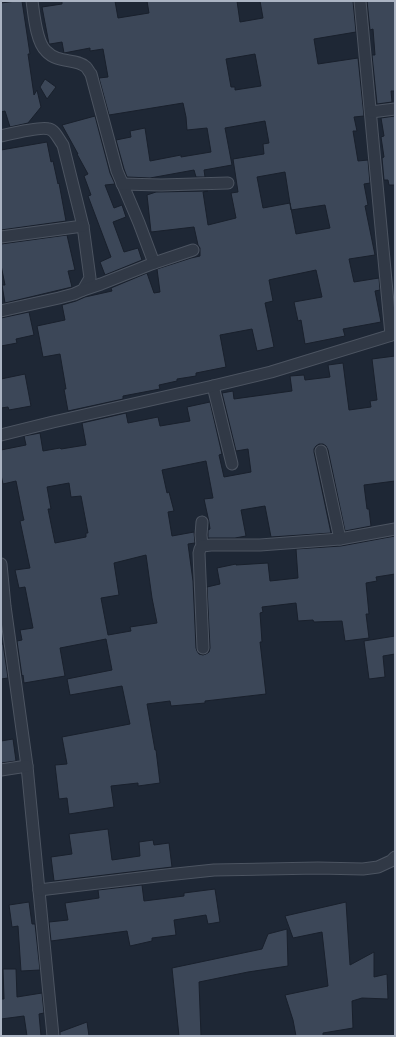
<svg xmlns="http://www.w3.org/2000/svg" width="396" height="1037" viewBox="0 0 396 1037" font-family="Quicksand,sans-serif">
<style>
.building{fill:#3c4758;stroke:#19202c;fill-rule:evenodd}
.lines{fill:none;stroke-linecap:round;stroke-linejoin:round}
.minor-casing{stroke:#4c5461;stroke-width:13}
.minor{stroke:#313946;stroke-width:11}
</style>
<rect width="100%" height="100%" fill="#1e2735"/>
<g class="building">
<path d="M16,1H22L30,54H28L34,95L37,90L41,107L28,123L10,127L5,111L1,112V3Z"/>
<path d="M62,1H115L118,18L149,13L147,1H237L240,22L263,18L260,1H353L356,32L314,39L318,64L358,58L364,116L354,117L357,131H353L358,161L368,160L370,183L364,184L368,205L365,206L375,255L349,259L354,282L379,278L380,290L375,291L381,322L343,329L345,336L305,344L301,320L298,321L294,302L322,297L316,270L273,279L269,280L273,301L265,303L274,347L257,351L252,329L220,335L226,367L196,373V376L177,379V381L159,385L160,389L123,396V399L68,411L64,389H66L60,354L43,357L37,326L65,320L62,305L76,301L85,297L112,291L111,288L147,273L154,293L160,292L157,269L191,258L200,256V248L198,245L194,227L151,232L147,195L156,192L208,191L203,192L208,225L236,218L231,193L238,192L233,159L264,154L263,144L269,143L265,121L225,128L232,165L204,170L205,177H196L194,170L150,178L127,177L124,169L116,140L131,137L130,131L145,128L150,161L181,155V157L211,152L207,128L187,130L186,117L183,103L109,115L99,78L108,77L103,49L90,51V48L64,53L62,42L50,44H49L42,7L62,4ZM255,54L261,86L235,90V87H231L226,59ZM285,172L291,210L325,205L330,228L296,234L290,203L263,208L257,177Z"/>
<path d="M367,1H395V91H391L392,102L377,104L372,55H375L373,29L370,30Z"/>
<path d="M45,79L56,87L47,99L40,87Z"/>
<path d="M95,116L110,173L115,184L105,185L114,208L122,205L126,217L113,222L124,252L138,248L142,260L105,275L100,262L111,257L88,196L91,195L84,176L88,174L77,154H78L62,125Z"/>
<path d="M395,116V185H389L388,180H384L382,158L384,157L381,137L384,136L381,118Z"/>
<path d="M47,142L51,162L53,161L58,184L59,183L66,221L1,230V150Z"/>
<path d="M67,235L75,270L68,271L72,287L5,303L2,285H5L1,265V244Z"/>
<path d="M29,312L34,335L16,339L17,343L1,346V318Z"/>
<path d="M395,356V481L364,485L367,509H369L371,526L345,531L328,450L326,446L323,444H319L316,446L314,449V452L331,533L271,537L265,506L241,510L246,536L235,538H208V530L210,529L209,522L204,499L213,498L206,461L162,470L167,493L169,492L174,511L168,512L172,536L194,532L195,543L188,544L193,581L196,648L197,651L199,654L203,655L206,654L209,652L210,648L207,587L220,584L217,568L236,564V565L268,563L270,581L298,578L296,549L341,546L395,536V574L376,577L377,581L366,583L369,614H366L369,638L345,641L342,621L314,622L313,620L298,621L296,603L262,607L263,612L260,613L262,642H260L266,694L205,701V703L171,706L170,701L147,704L155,750H156L160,783L138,786V783L111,786L114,807L69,814L67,798L59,799L55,765L67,764L62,737L130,724L122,686L70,695L67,679L112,670L106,639L60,648L65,676L24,683L23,675L22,676L17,641L22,640L20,630L33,628L25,587L19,588L15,570L30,568L20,521L24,520L23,516L16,481L3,484L1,475V450L26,445L24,436L40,433L43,451L60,448L61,449L86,445L82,423L126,413L128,423L158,417L160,426L190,421L187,407L210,402L222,454L219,455L224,477L251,472L248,449L236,451L222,393L233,391L234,399L292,391L290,376L304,375L305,380L330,377L328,365L343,363L349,410L371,407L370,401L377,400L372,359ZM69,483L71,497L81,496L88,533H86V537L55,543L48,509H51L47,487ZM146,555L152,598L157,623L130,627L131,631L108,635L101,598L119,595L114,563Z"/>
<path d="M25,374L31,406L9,410L8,407L1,408V379Z"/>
<path d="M395,636V654L383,656L385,677L369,679L364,641Z"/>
<path d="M1,644H3L8,678L1,679Z"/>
<path d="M13,739L16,761L1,763V741Z"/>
<path d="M108,829L112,860L140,856L139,842L153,840L154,845L169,843L172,867L54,881L51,857L72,854L69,834Z"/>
<path d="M142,885L144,901L184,896V893L215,889L220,922L208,924L206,915L174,920L176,935L152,938V941L130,946L127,931L51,941L49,922L68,920L65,903L99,898L98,890Z"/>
<path d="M29,902L32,924H35L40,970L21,971L18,926L12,927L9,905Z"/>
<path d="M346,902L350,965L374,952V977L387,974L388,999L362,998L352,1001L353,1028L323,1033V1036H296L293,1020L285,995L328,986L322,932L293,938L285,916Z"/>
<path d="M287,929L288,966L248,972L199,982L201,1036H179L172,968L262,949L268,934Z"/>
<path d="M3,969H16L17,997L42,993L44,1013L39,1014L41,1036H27L24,1016L1,1019V999H4Z"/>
<path d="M87,1022L89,1036H60V1032Z"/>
</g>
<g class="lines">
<g class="minor-casing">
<g id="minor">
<path d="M32,1C34,14 36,42 46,51C58,64 76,58 86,67C88,69 89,72 91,74L117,171L139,223L154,263"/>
<path d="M360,1L391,335"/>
<path d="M371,112L395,109"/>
<path d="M1,136C10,134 41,126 49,129C55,130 59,140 63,145L83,226L90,278L83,290L74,294L59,298L1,311"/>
<path d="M122,184L161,185L228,183"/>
<path d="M1,237L83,226"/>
<path d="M83,290L101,284L154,263L193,250"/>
<path d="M213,386L232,464"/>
<path d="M1,435L53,422L213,386L271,372L395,334"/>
<path d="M321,451L340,539"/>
<path d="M202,522L201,535L202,546"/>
<path d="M1,564L5,606L27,766L53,1036"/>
<path d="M203,648L199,553L200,549L202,546L211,545H260L340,539L395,529"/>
<path d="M1,770L27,766"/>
<path d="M39,890L157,876L214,870L318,868L363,869L378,867L391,861L395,857"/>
</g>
</g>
<use href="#minor" class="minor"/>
</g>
<rect width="396" height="1037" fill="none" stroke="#abb4c3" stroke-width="4"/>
</svg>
